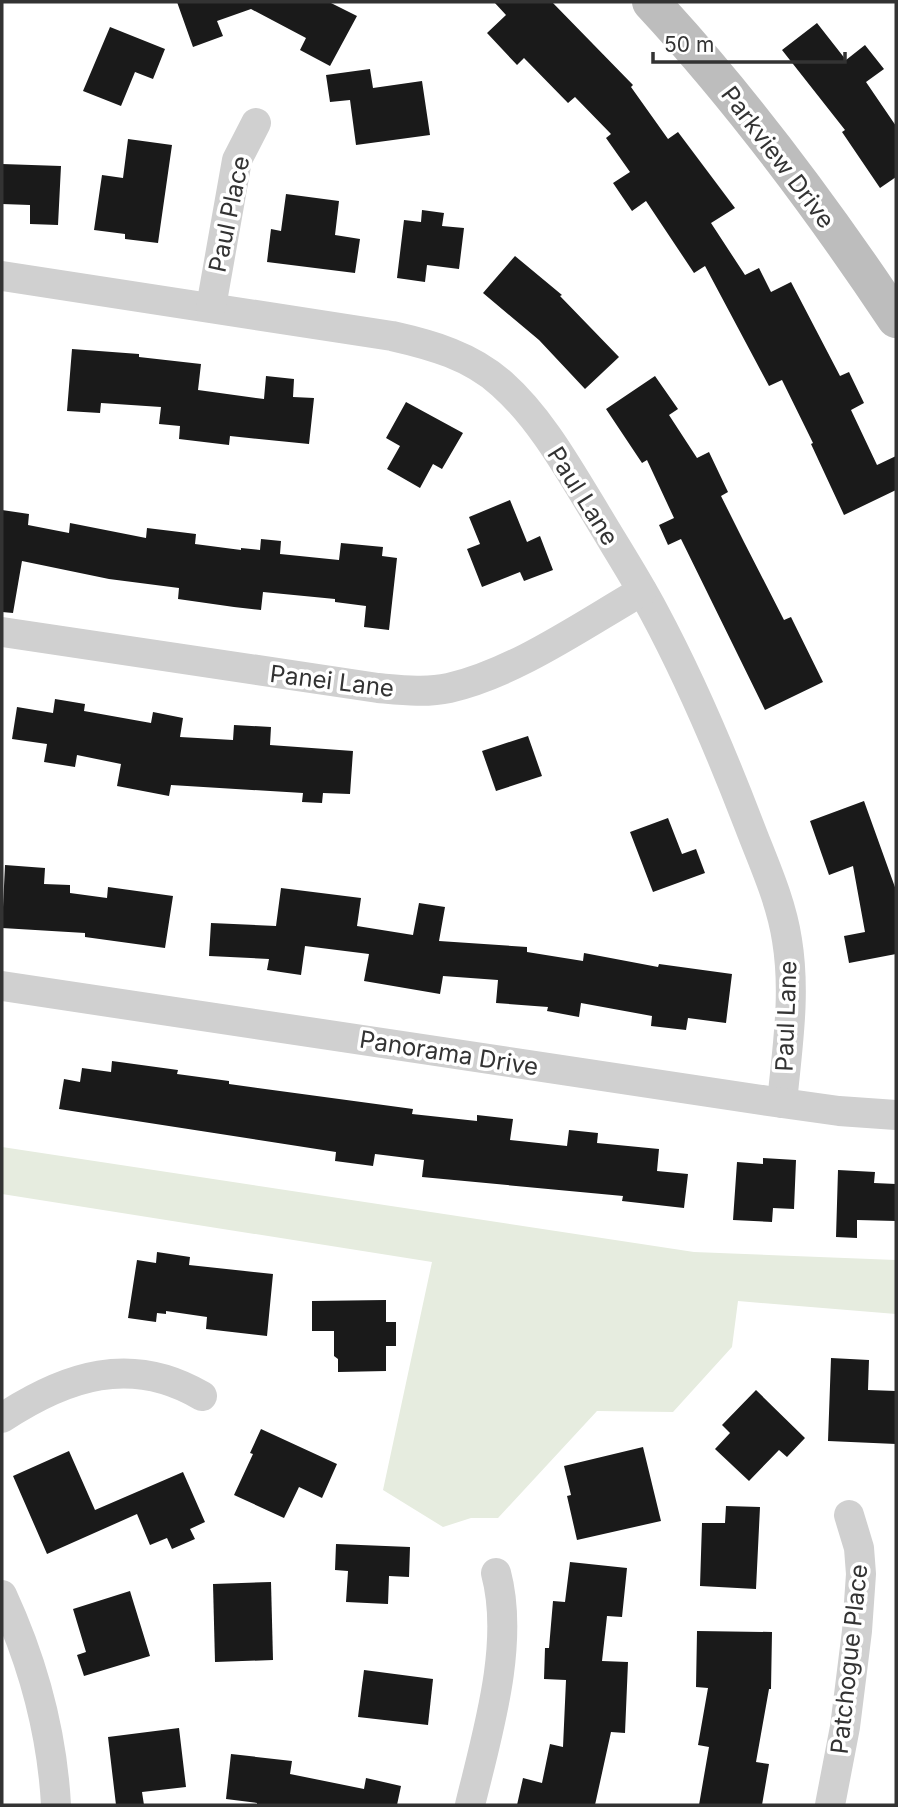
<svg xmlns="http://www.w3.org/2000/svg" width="898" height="1807" viewBox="0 0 898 1807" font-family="Inter,sans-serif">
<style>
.green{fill:#e6ecdf}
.building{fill:#1a1a1a}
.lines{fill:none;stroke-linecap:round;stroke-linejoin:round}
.street{stroke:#d0d0d0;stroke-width:30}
.secondary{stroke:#bdbdbd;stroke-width:38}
.labels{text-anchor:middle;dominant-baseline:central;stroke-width:7;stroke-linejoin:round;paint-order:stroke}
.street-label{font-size:24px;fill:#333;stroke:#fff}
</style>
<rect width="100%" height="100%" fill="#fff"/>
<path class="green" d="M2,1147L694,1252L896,1260V1314L738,1301L732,1347L673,1412L597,1411L498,1518H471L443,1527L383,1490L432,1262L2,1194Z"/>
<g class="building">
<path d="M177,2H329L357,16L330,66L300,50L306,38L251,9L217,21L223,36L193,47Z"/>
<path d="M494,2H552L633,85L631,87L668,139L678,132L735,208L711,223L745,275L759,268L771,292L791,282L840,376L849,372L864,403L851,410L877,465L896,456V490L844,515L811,444L813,443L782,380L769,386L705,266L694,273L646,201L632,211L613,183L630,172L606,138L611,134L575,97L568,103L524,58L517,65L487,33L506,15Z"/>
<path d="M817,23L846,60L865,45L884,69L866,82L896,126V177L880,188L842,132L845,130L782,50Z"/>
<path d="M110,27L165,49L153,79L135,72L121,106L83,91Z"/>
<path d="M370,69L373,88L422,81L430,135L356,145L350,100L330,102L326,75Z"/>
<path d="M128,139L172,145L158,243L125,239V234L94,230L102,175L123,178Z"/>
<path d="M2,164L61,166L58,225L30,224V205L2,204Z"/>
<path d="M286,194L339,201L335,235L360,239L355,273L267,262L271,229L281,231Z"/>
<path d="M422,210L444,213L442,226L464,228L459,269L427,265L425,282L397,278L404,220L421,222Z"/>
<path d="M515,256L562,295L560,296L619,357L585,389L539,340L483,293Z"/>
<path d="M72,349L139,354V357L201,364L198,390L264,399L266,376L294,379L293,397L314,398L309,444L230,436L229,445L179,439L180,426L159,424L161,407L101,403L100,413L67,411Z"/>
<path d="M655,376L678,409L669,415L697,458L709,452L728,492L721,496L744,542L784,620L791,617L823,682L765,710L681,539L668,545L659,525L674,518L647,460L642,463L606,409Z"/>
<path d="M406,402L463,433L442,469L433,464L420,488L387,469L400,446L386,438Z"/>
<path d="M510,500L527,542L540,536L553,570L524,581L520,572L482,587L467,549L480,544L469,517Z"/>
<path d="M2,510L29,514L28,525L69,533L70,523L146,538L147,528L196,534L195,544L241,550V548L260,550L261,539L281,541L280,554L339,560L341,543L383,547L382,556L397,558L389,630L364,627L366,606L335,602V599L263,592L261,610L234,607L178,599L179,588L109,579L22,561L13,613L2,612Z"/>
<path d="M55,699L85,704L84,711L151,723L153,712L183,718L180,737L233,740L234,725L271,727L270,745L353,751L350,794L323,793L322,803L302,802L303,793L171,785L169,796L117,786L121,764L77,755L75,767L44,762L47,744L12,739L17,707L53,713Z"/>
<path d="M528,736L542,776L496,791L482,751Z"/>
<path d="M864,801L896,890V954L849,963L844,936L865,932L853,866L829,875L810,821Z"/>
<path d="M668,818L682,854L696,849L705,873L653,892L630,832Z"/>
<path d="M5,865L45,868L44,884L70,885V893L107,898L108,887L173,896L165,948L85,937V933L2,928Z"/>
<path d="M281,888L361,898L357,926L413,935L419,903L445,907L439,941L527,947V952L583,961L584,953L658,967L659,964L732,974L726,1023L688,1018L686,1030L651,1026L652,1016L581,1003L579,1017L547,1011L548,1007L496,1003L498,980L443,976L440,994L364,981L369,954L305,946L301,975L267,970L269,959L209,956L211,923L276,926Z"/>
<path d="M112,1061L178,1070L177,1074L229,1081V1084L413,1109L412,1114L477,1121V1115L513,1119L510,1140L567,1146L569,1130L598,1133L597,1143L659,1149L657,1171L688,1174L684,1208L622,1201L623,1196L422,1177L424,1160L375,1154L373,1166L335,1161L336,1152L59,1109L64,1079L80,1082L82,1068L111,1072Z"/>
<path d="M763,1158L796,1160L794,1209L773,1208L772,1222L733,1220L737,1162L763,1164Z"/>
<path d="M838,1170L875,1172L874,1183L896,1184V1221L857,1220V1238L836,1237Z"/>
<path d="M157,1252L190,1257L189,1265L273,1274L267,1336L206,1329L207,1317L166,1311V1314L157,1313L156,1322L128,1318L137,1260L156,1263Z"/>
<path d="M386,1300V1322H396V1346H386V1371L338,1372V1359L334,1356V1331H312V1301Z"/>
<path d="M831,1358L869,1360L868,1390L896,1391V1444L828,1441Z"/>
<path d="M756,1390L805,1438L787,1457L779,1450L749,1481L715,1449L730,1433L722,1425Z"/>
<path d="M261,1429L337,1464L322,1498L299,1487L284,1518L234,1495L253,1454L250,1453Z"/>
<path d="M643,1447L661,1521L577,1540L567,1496L571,1495L564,1466Z"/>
<path d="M69,1451L95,1510L183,1472L205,1522L190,1529L195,1539L172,1549L167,1538L150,1545L137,1514L47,1554L13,1476Z"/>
<path d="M726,1506L760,1507L756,1589L700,1586L702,1523H725Z"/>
<path d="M336,1544L410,1547L409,1577L389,1576L388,1604L346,1602L348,1571L335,1570Z"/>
<path d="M570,1562L627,1568L622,1617L607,1616L602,1661L628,1662L625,1733L611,1732L595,1805H517L523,1778L542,1783L550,1744L563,1747L566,1680L544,1679L545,1648H549L553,1601L565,1602Z"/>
<path d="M271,1582L273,1660L215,1662L213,1584Z"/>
<path d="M130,1591L150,1656L84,1676L77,1655L86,1652L73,1609Z"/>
<path d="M697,1631L772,1632L771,1689H769L756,1762L769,1764L762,1805H699L709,1747L698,1745L708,1688L696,1687Z"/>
<path d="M364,1670L433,1679L428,1725L358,1717Z"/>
<path d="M179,1728L186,1787L142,1792L144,1805H116L108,1737Z"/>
<path d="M231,1754L292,1761L290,1774L364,1789L366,1778L401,1786L397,1805H257V1803L226,1799Z"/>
</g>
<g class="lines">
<g class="street">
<path d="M2,276L392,336C432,345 471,356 502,384C541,419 568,468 595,512C615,546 636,578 654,612C691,681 721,752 749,825C763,862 781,900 787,940C796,995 787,1049 782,1103"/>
<path d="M211,307L237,160L256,123"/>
<path d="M2,632L378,688C401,690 426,693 449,688C515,673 583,625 642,591"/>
<path d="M2,986L782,1103L839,1111L896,1115"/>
<path d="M2,1418C66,1376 131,1354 202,1396"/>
<path d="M2,1595C33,1662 52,1732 56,1805"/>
<path d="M470,1805C487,1735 515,1644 496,1573"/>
<path d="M830,1805L845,1727L857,1631L861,1574L859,1548L849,1515"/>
</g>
<path class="secondary" d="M651,2C742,100 822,208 896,319"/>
</g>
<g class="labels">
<g class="street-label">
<text transform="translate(778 157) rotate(53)">Parkview Drive</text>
<text transform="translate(229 214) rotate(-78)">Paul Place</text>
<text transform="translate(583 496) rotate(58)">Paul Lane</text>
<text transform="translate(332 681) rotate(7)">Panei Lane</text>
<text transform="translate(786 1016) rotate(-88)">Paul Lane</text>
<text transform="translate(449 1053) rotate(9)">Panorama Drive</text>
<text transform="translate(849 1659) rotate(-84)">Patchogue Place</text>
</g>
</g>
<rect width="898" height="1807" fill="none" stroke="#333333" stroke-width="7"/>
<path d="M653 52v10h192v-10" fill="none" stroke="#333333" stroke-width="3.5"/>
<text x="664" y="52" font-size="21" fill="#333333" stroke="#ffffff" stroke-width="5" paint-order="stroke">50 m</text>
</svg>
